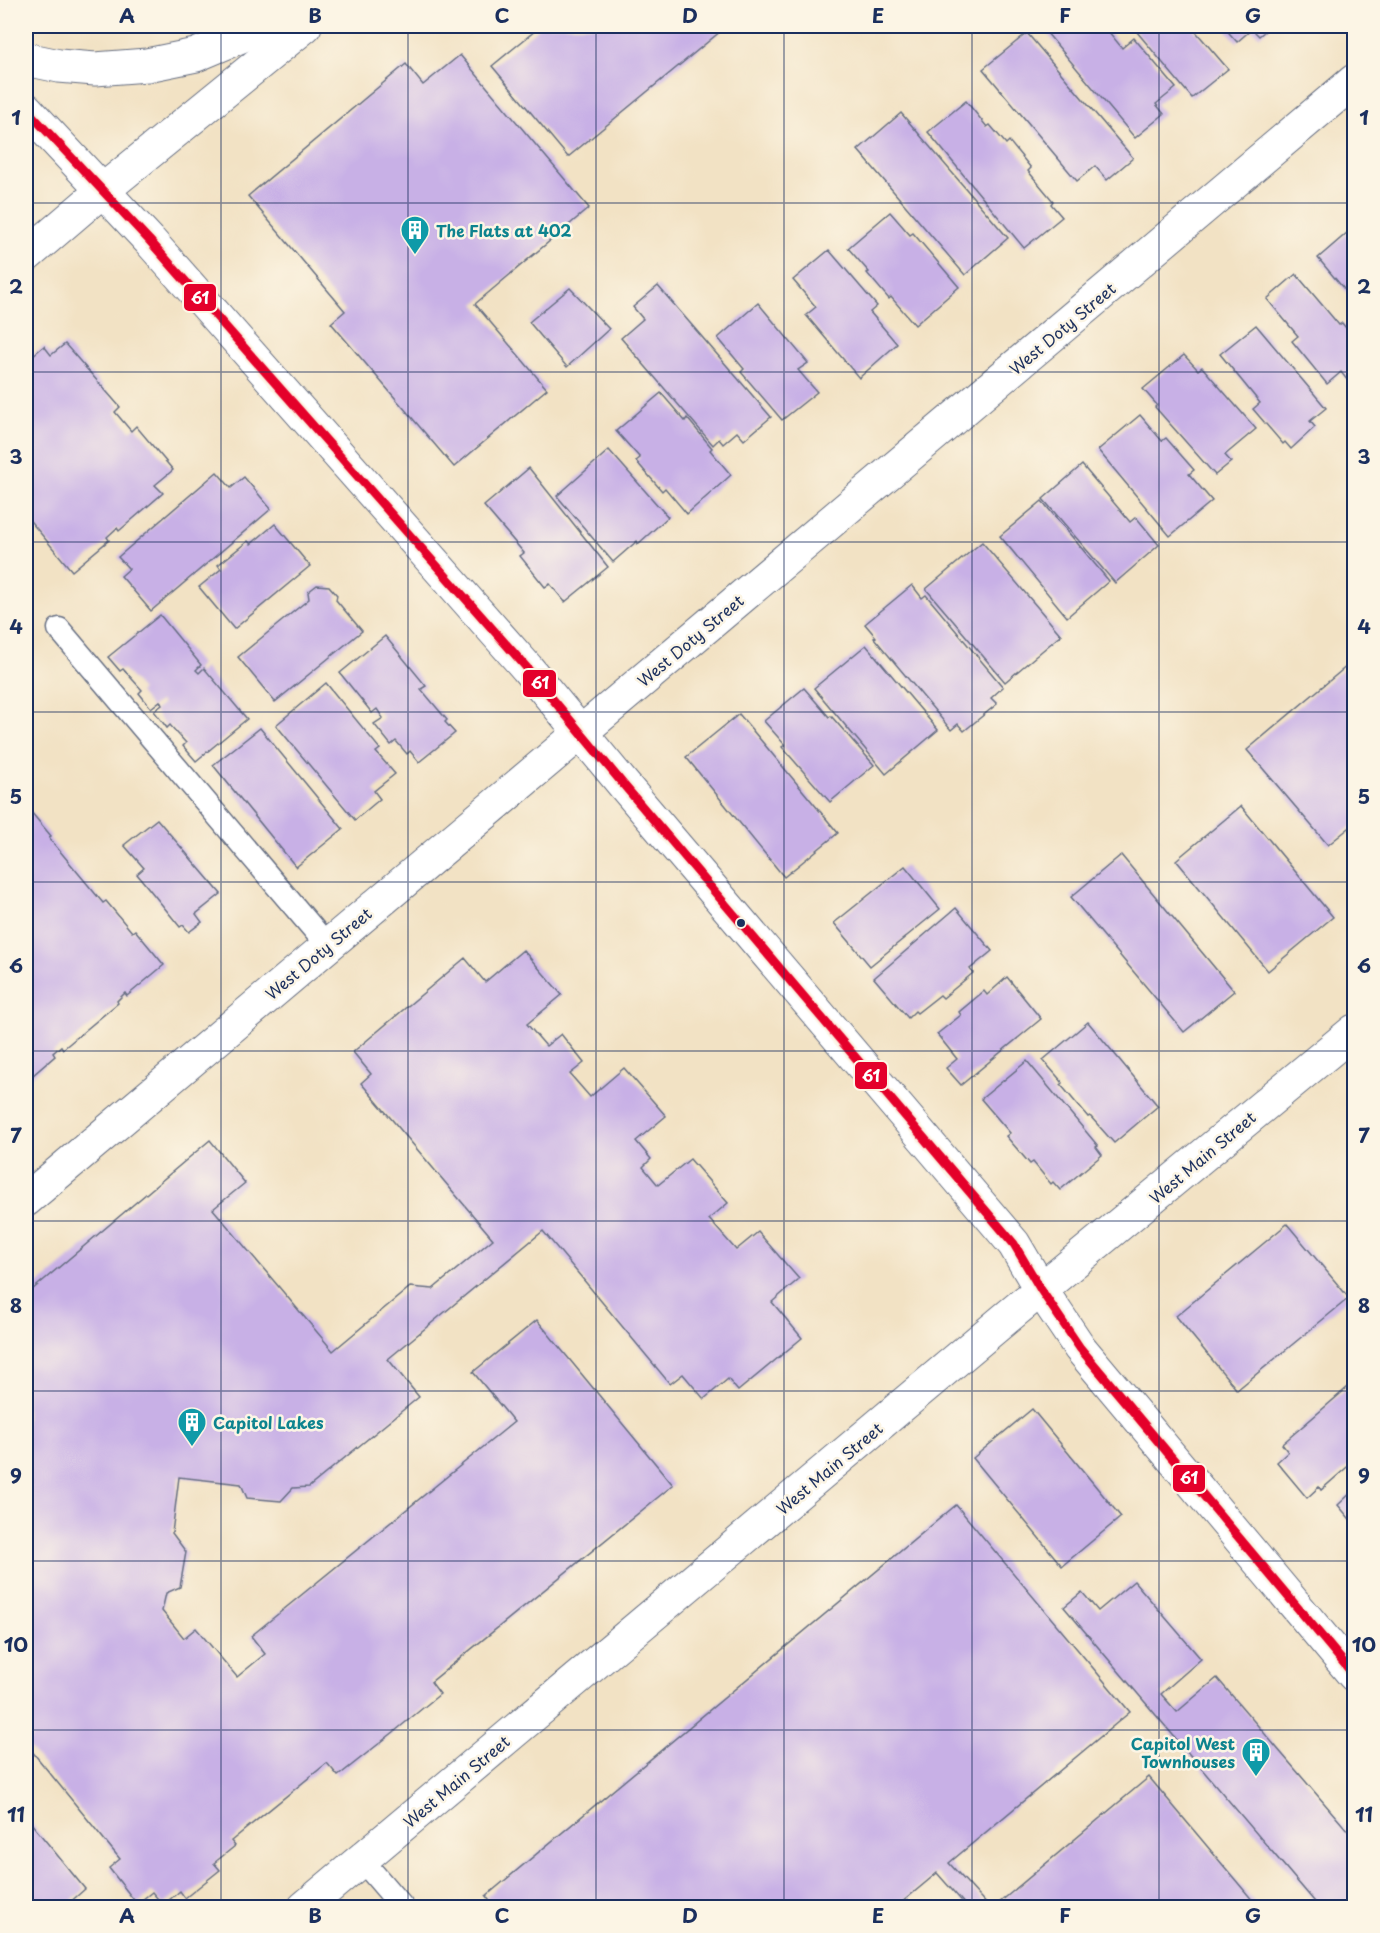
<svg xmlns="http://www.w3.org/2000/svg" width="1380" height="1933" viewBox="0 0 1380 1933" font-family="'Playpen Sans',sans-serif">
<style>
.building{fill:#c8b0e6}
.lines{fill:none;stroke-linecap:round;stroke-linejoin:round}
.service-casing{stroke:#666e82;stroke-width:25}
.minor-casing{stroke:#666e82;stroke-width:35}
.tertiary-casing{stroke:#666e82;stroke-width:35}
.service{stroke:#fff;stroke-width:22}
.minor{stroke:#fff;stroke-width:33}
.tertiary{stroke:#fff;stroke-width:33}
.bus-1-casing{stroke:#fcf5e5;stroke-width:14}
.bus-1{stroke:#e4002b;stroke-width:9}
.grid{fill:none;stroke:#1b2f5e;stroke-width:1.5;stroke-opacity:0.55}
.bus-dot{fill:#1b2f5e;stroke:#fcf5e5;stroke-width:2}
.labels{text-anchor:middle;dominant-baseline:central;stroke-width:5;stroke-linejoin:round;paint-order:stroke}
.culture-label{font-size:16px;font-weight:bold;fill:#0d838f;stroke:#fcf5e5;text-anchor:start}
.street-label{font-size:16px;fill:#1b2f5e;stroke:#fcf5e5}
.line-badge{stroke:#fcf5e5;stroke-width:2}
.badge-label{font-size:16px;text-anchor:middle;font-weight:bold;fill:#fff}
.neatline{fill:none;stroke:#1b2f5e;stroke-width:2}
.grid-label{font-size:20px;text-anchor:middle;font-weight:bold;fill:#1b2f5e}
</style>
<rect width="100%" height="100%" fill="#fcf5e5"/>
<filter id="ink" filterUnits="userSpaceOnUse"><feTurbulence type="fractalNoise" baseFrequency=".0167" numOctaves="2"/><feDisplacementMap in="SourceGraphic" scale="12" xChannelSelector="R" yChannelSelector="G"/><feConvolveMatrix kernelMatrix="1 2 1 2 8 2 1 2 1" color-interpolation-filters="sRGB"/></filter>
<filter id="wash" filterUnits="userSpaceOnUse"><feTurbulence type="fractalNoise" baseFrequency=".008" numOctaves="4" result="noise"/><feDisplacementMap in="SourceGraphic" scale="24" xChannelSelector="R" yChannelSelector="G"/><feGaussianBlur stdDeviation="1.35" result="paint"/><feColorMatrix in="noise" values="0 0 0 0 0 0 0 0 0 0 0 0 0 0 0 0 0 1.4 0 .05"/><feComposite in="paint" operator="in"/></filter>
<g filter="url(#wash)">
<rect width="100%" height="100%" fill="#f2e2c4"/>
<g id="blocks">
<g class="building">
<path d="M541,26H727L568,157L492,66Z"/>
<path d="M1041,26H1115L1108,31L1122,48L1134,38L1176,88L1156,104L1164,114L1135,138Z"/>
<path d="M1132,26H1191L1228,69L1192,98Z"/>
<path d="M1223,26H1271L1259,36L1252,29L1237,42Z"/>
<path d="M1027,33L1133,158L1107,180L1095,166L1077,181L983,69Z"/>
<path d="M460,55L589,208L475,304L547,389L454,467L331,323L345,311L248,196L406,64L423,85Z"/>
<path d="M966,101L987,127L990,125L1006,144L1009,141L1031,168L1028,171L1053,201L1051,204L1062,217L1024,248L928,132Z"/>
<path d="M901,113L1008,238L965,275L858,150Z"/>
<path d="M890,212L910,235L913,233L959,287L915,325L891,297L889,299L867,273L869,272L848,248Z"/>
<path d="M1354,227V301L1318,258Z"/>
<path d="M829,250L877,306L870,312L897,344L859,378L806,315L816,307L793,280Z"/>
<path d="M1296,274L1339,325L1342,323L1354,338V376L1348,381L1341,372L1327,384L1292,341L1298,336L1267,299Z"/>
<path d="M658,286L771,417L744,440L737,432L723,444L719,439L713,445L621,338L643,319L633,307Z"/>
<path d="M570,288L609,329L567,367L529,322Z"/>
<path d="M758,303L808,363L798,370L817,392L782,420L741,372L744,369L718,338Z"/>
<path d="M1256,325L1326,408L1310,421L1315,427L1291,449L1285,442L1283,444L1253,409L1260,403L1220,354Z"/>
<path d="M65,344L120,407L115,412L131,431L136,426L173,470L155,485L163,493L119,531L117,528L107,537L109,540L72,571L26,516V361L44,346L51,355Z"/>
<path d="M1184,355L1198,370L1202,367L1256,429L1225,455L1231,462L1215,475L1155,407L1157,405L1143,389Z"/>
<path d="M661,393L685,421L687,418L712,448L710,450L731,475L687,514L665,488L662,491L636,461L640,458L616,431Z"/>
<path d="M1140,415L1162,441L1166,438L1194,470L1189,474L1212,501L1170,536L1098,450Z"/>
<path d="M609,450L668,517L638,544L637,541L613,562L557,496Z"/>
<path d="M1082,465L1130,522L1136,517L1159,545L1115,583L1043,499Z"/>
<path d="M529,468L608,567L565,602L550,584L545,587L520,556L524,553L484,506Z"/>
<path d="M217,472L231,488L244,477L271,509L151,611L121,576L129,569L118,557Z"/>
<path d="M1042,501L1109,581L1067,617L1000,536Z"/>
<path d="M275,524L310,566L234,629L199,587L221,569L218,565L248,541L251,544Z"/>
<path d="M982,542L1061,635L1005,682L926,589Z"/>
<path d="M317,585L329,586L337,595L336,600L362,631L275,702L238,657L309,599L308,592Z"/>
<path d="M912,585L922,598L926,595L1003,687L991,698L997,704L964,731L958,724L951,730L874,638L876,637L865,624Z"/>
<path d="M160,615L201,665L196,670L199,673L204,668L247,719L196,761L183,746L186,743L170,725L167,728L154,711L162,705L160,701L151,708L139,693L142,690L123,669L120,671L108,657Z"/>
<path d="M385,636L426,686L421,689L447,720L445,722L455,733L419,762L410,751L407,754L396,741L391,745L374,724L383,718L377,709L372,713L340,673Z"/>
<path d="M866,645L938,730L886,774L814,688Z"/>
<path d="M1354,660V824L1328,845L1247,750Z"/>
<path d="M326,683L380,749L376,752L395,774L374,791L380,799L355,820L276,725Z"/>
<path d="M804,688L829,717L831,716L874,765L830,802L782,747L785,745L764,721Z"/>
<path d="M739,714L838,833L784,877L686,757Z"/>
<path d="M260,728L343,829L296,867L213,765Z"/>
<path d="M26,806L51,836L49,838L103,903L106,901L132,932L135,930L164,965L127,996L125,993L117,1001L118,1003L63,1049L61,1046L53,1053L55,1056L26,1081Z"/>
<path d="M1241,806L1333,917L1268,971L1176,860Z"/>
<path d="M157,819L221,894L196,914L202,922L189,932L183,925L180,927L137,874L144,868L124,845Z"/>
<path d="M1121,855L1234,991L1184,1032L1071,897Z"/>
<path d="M905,866L940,909L870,966L834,923Z"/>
<path d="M956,908L992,951L970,969L973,973L943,998L940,995L917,1013L915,1011L908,1018L874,978Z"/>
<path d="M523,950L562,995L527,1024L546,1046L561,1034L584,1063L570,1074L590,1097L624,1068L666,1116L636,1141L651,1159L643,1167L658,1185L690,1159L728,1203L709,1219L736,1250L758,1232L799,1279L772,1302L802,1338L738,1391L728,1379L704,1399L683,1374L670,1384L543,1231L388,1359L419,1397L309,1487L293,1488L281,1501L247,1498L241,1484L179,1477L172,1533L186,1552L180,1587L166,1593L162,1611L184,1638L196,1628L237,1677L265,1654L251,1636L514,1422L473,1372L537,1320L673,1485L431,1682L440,1694L395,1731L338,1776L327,1763L231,1841L235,1846L214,1863L220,1870L185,1898L180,1891L163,1905L152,1892L137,1904L109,1868L120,1859L26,1744L32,1738L26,1730V1295L210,1140L245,1183L213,1209L333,1351L410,1287L433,1289L493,1239L361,1083L371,1074L353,1052L465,958L485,982Z"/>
<path d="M1007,977L1041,1019L961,1085L946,1068L957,1059L937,1034L961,1015L959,1012L984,991L987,995Z"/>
<path d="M1088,1022L1158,1106L1114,1143L1090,1116L1088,1117L1061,1085L1063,1083L1043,1060Z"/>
<path d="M1027,1061L1098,1146L1096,1147L1102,1155L1060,1190L1053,1182L1051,1184L1033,1162L1030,1164L1006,1136L1010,1133L981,1099Z"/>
<path d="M1287,1224L1349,1298L1237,1390L1176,1316Z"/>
<path d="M1354,1382V1461L1321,1490L1319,1487L1307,1498L1277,1462L1288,1452L1282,1444Z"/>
<path d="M1032,1409L1121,1517L1062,1566L973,1458Z"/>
<path d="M1354,1490V1524L1338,1505Z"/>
<path d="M956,1505L1130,1712L949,1863L990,1908H968L937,1873L895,1908H495L486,1896Z"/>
<path d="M1134,1581L1201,1659L1161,1694L1177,1712L1217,1678L1354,1838V1908H1320L1064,1607L1082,1592L1098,1611Z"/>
<path d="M1149,1777L1259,1908H993Z"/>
<path d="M26,1817L85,1889L68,1904L71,1908H26Z"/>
</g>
</g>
</g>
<g filter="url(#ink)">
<use href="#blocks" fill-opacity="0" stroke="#666e82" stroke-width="1.5"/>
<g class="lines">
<g class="service-casing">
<g id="service">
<path d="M59,629L327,945"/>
<path d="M362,1860L403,1908"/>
</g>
</g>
<g class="minor-casing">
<g id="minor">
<path d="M26,1200L1354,81"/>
<path d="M304,1908L1005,1319L1354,1031"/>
</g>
</g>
<g class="tertiary-casing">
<g id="tertiary">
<path d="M26,59L59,66L95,69L147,65L196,55L265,26"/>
<path d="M26,109L149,240L527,668L623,784L1014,1244L1041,1290L1080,1348L1354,1675"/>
<path d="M26,256L102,191L305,26"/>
</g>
</g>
<use href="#service" class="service"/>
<use href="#minor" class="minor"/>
<use href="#tertiary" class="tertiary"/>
<g class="bus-1-casing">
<path id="bus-1" d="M26,109L149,240L527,668L623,784L1014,1244L1041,1290L1080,1348L1354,1675"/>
</g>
<use href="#bus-1" class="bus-1"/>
</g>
</g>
<path class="grid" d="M221,26V1908M408,26V1908M596,26V1908M784,26V1908M972,26V1908M1159,26V1908M26,203H1354M26,372H1354M26,542H1354M26,712H1354M26,882H1354M26,1051H1354M26,1221H1354M26,1391H1354M26,1561H1354M26,1730H1354"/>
<defs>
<g id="building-pin" transform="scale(1.5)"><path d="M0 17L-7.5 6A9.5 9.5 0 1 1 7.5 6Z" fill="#0f9aa8" stroke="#fcf5e5"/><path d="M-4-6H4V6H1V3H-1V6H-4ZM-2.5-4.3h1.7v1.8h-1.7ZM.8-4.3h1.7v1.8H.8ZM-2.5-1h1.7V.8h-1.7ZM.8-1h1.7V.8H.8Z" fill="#fff"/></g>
</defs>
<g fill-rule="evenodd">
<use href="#building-pin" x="415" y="230"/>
<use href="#building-pin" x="192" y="1422"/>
<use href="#building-pin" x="1256" y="1752"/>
</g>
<circle class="bus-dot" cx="741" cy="923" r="5"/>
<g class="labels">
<g class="culture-label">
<text x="436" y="230">The Flats at 402</text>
<text x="213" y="1422">Capitol Lakes</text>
<text x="1235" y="1743" text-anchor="end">Capitol West<tspan x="1235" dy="18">Townhouses</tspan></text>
</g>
<g class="street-label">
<text transform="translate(1062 328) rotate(-40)">West Doty Street</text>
<text transform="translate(690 640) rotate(-40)">West Doty Street</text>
<text transform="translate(318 953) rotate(-40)">West Doty Street</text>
<text transform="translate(1202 1157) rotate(-40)">West Main Street</text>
<text transform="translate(829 1468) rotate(-40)">West Main Street</text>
<text transform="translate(456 1781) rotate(-40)">West Main Street</text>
</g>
</g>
<g class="line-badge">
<rect x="183" y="283" width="34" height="29" rx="6" fill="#e4002b"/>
<rect x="522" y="669" width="35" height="29" rx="6" fill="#e4002b"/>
<rect x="854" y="1061" width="34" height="29" rx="6" fill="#e4002b"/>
<rect x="1172" y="1464" width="34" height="29" rx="6" fill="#e4002b"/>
</g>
<g class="badge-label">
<text x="200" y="304">61</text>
<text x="540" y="689">61</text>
<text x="871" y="1082">61</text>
<text x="1189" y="1484">61</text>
</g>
<rect width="1380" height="1933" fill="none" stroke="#fcf5e5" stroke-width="66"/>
<rect x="33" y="33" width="1314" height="1867" class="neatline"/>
<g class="grid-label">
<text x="127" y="23">A</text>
<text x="315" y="23">B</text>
<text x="502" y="23">C</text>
<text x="690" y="23">D</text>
<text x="878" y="23">E</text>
<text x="1065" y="23">F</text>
<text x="1253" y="23">G</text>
<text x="16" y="125">1</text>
<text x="1364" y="125">1</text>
<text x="16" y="294">2</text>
<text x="1364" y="294">2</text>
<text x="16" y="464">3</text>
<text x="1364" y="464">3</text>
<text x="16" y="634">4</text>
<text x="1364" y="634">4</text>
<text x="16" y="804">5</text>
<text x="1364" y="804">5</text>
<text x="16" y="973">6</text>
<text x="1364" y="973">6</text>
<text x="16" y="1143">7</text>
<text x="1364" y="1143">7</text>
<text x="16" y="1313">8</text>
<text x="1364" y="1313">8</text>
<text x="16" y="1483">9</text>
<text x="1364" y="1483">9</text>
<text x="16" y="1652">10</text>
<text x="1364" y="1652">10</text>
<text x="16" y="1822">11</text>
<text x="1364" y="1822">11</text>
<text x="127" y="1923">A</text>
<text x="315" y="1923">B</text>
<text x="502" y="1923">C</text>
<text x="690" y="1923">D</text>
<text x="878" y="1923">E</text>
<text x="1065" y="1923">F</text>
<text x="1253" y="1923">G</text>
</g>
</svg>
